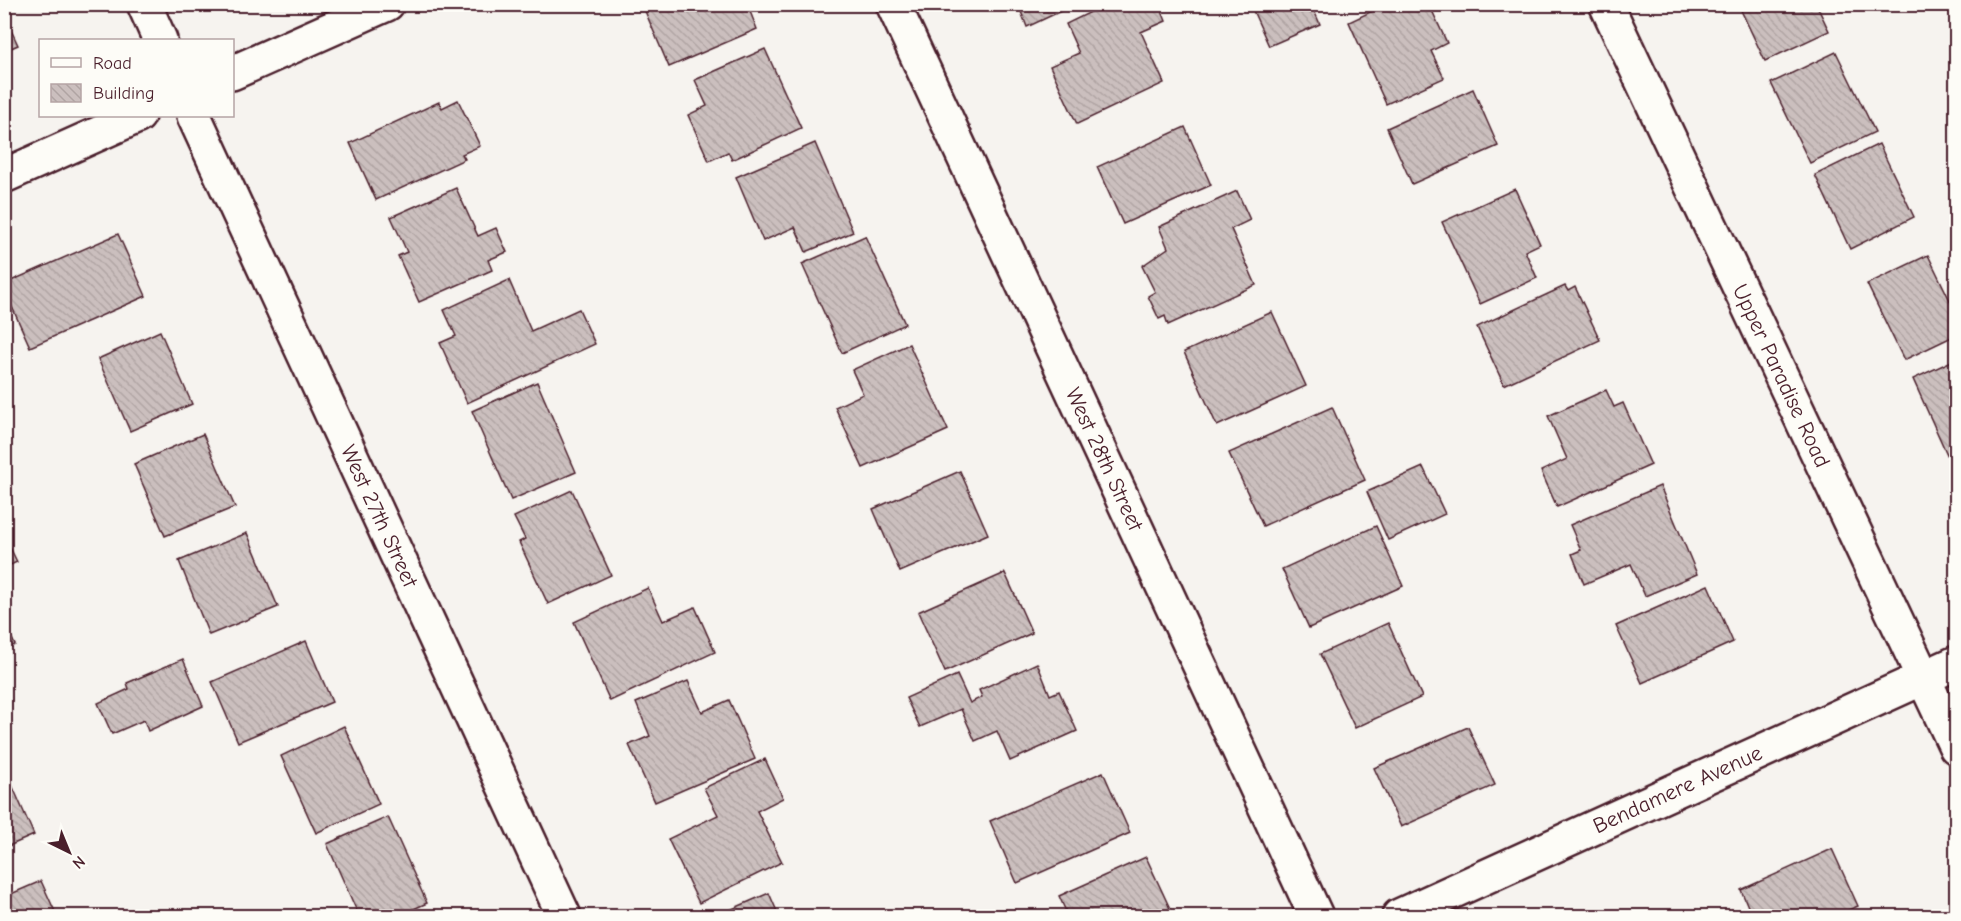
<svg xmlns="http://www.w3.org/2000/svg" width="1961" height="921" viewBox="0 0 1961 921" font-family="'Comic Neue',sans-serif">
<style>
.building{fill:url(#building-back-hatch);stroke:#4a1f2b;stroke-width:1.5}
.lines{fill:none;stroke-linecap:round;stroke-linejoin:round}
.minor-casing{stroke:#4a1f2b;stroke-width:38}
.tertiary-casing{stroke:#4a1f2b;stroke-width:38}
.minor{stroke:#fdfcf7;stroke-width:33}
.tertiary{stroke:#fdfcf7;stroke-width:33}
.labels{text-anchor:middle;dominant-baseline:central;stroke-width:5;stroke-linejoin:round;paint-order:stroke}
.street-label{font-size:22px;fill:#4a1f2b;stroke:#fdfcf7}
</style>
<defs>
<pattern id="building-back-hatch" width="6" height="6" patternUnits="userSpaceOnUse" patternTransform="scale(1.5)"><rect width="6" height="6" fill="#cbbfbe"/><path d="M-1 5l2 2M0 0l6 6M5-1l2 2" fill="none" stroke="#b0a4a3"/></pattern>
</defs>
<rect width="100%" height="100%" fill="#f6f3ef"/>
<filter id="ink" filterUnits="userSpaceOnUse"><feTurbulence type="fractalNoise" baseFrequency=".0167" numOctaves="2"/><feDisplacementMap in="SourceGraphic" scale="12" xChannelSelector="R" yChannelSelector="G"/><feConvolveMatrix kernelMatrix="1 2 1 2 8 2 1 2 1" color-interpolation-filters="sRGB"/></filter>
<g filter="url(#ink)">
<g class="building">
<path d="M642,4H747L757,29L669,67Z"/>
<path d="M1018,4H1076L1027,27Z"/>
<path d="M1107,4H1159L1166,21L1141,32L1164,83L1077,124L1050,66L1079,53L1066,24Z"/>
<path d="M1250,4H1311L1320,24L1269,46Z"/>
<path d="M1387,4H1429L1447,43L1431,51L1444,78L1386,104L1349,22Z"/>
<path d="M1738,4H1816L1829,31L1765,61Z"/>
<path d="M4,15L18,45L4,51Z"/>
<path d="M765,49L801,128L732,160L728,152L709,161L688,115L707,106L695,80Z"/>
<path d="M1836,52L1875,132L1810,163L1771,83Z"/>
<path d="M1473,89L1498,146L1412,184L1387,128Z"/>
<path d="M458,100L480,146L462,154L465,159L376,200L350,143L439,102L442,108Z"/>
<path d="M1185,127L1211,185L1123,224L1097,167Z"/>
<path d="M815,143L853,232L806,252L795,227L763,241L736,177Z"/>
<path d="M1879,144L1914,217L1850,249L1815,175Z"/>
<path d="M456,188L478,236L496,228L507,252L488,260L492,270L419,302L398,256L407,252L391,217Z"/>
<path d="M1515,189L1540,244L1525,251L1537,278L1480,304L1442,222Z"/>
<path d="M1237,191L1250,220L1231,229L1256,285L1168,325L1165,316L1159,319L1148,296L1155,292L1142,266L1168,248L1159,227Z"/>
<path d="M118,234L146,296L30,347L4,289V284Z"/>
<path d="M865,236L905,324L842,353L802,264Z"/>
<path d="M1928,255L1956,313V335L1904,360L1867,284Z"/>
<path d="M509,280L531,331L579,309L595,344L467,403L440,343L456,336L444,310Z"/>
<path d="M1565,286L1568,291L1575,287L1600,340L1504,385L1477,327Z"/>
<path d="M1272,312L1306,386L1217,426L1184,352Z"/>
<path d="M160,331L192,404L130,431L98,359Z"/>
<path d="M909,344L948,430L863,468L835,407L863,394L852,370Z"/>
<path d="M1956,359V458L1950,461L1913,379Z"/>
<path d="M537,382L576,472L511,500L472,411Z"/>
<path d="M1606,390L1614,407L1623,403L1651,465L1557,507L1541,471L1567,459L1548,416Z"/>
<path d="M1332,407L1365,480L1263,526L1229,453Z"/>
<path d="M203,434L235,507L165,536L134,464Z"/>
<path d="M1423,467L1445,514L1388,540L1367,492Z"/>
<path d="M960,471L988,534L900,572L873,509Z"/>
<path d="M1660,486L1697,574L1645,596L1631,564L1584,584L1572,554L1581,550L1570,525Z"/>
<path d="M572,490L611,575L548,604L519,542L525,539L514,517Z"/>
<path d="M1376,526L1403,586L1309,628L1282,569Z"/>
<path d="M247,533L278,607L209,635L179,561Z"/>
<path d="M4,535L17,562L4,568Z"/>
<path d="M1005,573L1032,633L945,672L918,612Z"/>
<path d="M1708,585L1733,642L1642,683L1616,626Z"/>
<path d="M648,588L663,621L695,607L715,652L610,701L574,622Z"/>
<path d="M4,622L15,645L4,650Z"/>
<path d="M1388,623L1422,697L1355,728L1320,654Z"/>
<path d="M306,641L332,702L238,742L212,682Z"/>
<path d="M183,659L203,706L148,731L144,720L112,734L98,703L129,689L127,683Z"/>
<path d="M1037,663L1050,695L1059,691L1077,731L1010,761L997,731L975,741L961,709L920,727L906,698L957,675L970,703L982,697L979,690Z"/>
<path d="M688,681L702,712L729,700L755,759L655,802L629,745L650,736L636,703Z"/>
<path d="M344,726L379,804L316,833L281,756Z"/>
<path d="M1468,727L1495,785L1401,827L1374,768Z"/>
<path d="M765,759L783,798L757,811L782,862L699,903L668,839L718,815L704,788Z"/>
<path d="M1103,772L1130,833L1017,883L990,821Z"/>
<path d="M8,776L34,835L4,848V777Z"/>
<path d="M388,817L427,903L398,916H359L327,844Z"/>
<path d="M1832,849L1858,906L1835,916H1752L1741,890Z"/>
<path d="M1146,857L1173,915L1068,916L1059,896Z"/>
<path d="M41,881L57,916H4V897Z"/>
<path d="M769,893L779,916H716Z"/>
</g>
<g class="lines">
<g class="minor-casing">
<g id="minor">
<path d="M144,4L160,40"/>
<path id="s1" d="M893,4L1316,916"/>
<path d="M232,73L387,4"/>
<path id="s2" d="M194,116L564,916"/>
<path d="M4,176L138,116"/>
<path id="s3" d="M1399,916L1956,663"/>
</g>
</g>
<g class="tertiary-casing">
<g id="tertiary">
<path id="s4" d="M1606,4L1956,747"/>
</g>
</g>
<use href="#minor" class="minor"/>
<use href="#tertiary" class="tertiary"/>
</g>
</g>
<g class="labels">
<g class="street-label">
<text stroke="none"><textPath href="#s4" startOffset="411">Upper Paradise Road</textPath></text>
<text stroke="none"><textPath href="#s1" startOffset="502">West 28th Street</textPath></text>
<text stroke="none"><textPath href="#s2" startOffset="441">West 27th Street</textPath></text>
<text stroke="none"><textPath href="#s3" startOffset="306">Bendamere Avenue</textPath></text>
</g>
</g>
<rect width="1961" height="921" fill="none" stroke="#fdfcf7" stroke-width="24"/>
<rect x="12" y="12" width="1937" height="897" fill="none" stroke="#4a1f2b" stroke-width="2" filter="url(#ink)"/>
<rect x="39" y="39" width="195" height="78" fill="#fdfcf7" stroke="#b5a4a5" stroke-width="1.5"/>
<rect x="51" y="58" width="30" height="9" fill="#fdfcf7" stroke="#b5a4a5" stroke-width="1.5"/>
<text x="93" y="69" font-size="18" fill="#4a1f2b">Road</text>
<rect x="51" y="84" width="30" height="18" fill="url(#building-back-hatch)" stroke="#b5a4a5" stroke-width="1.5"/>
<text x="93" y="99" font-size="18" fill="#4a1f2b">Building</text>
<g transform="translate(69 852) rotate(137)" stroke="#fdfcf7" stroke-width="4.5" paint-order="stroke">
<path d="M0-4.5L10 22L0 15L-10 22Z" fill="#4a1f2b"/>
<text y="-9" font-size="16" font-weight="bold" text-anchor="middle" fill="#4a1f2b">N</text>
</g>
</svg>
